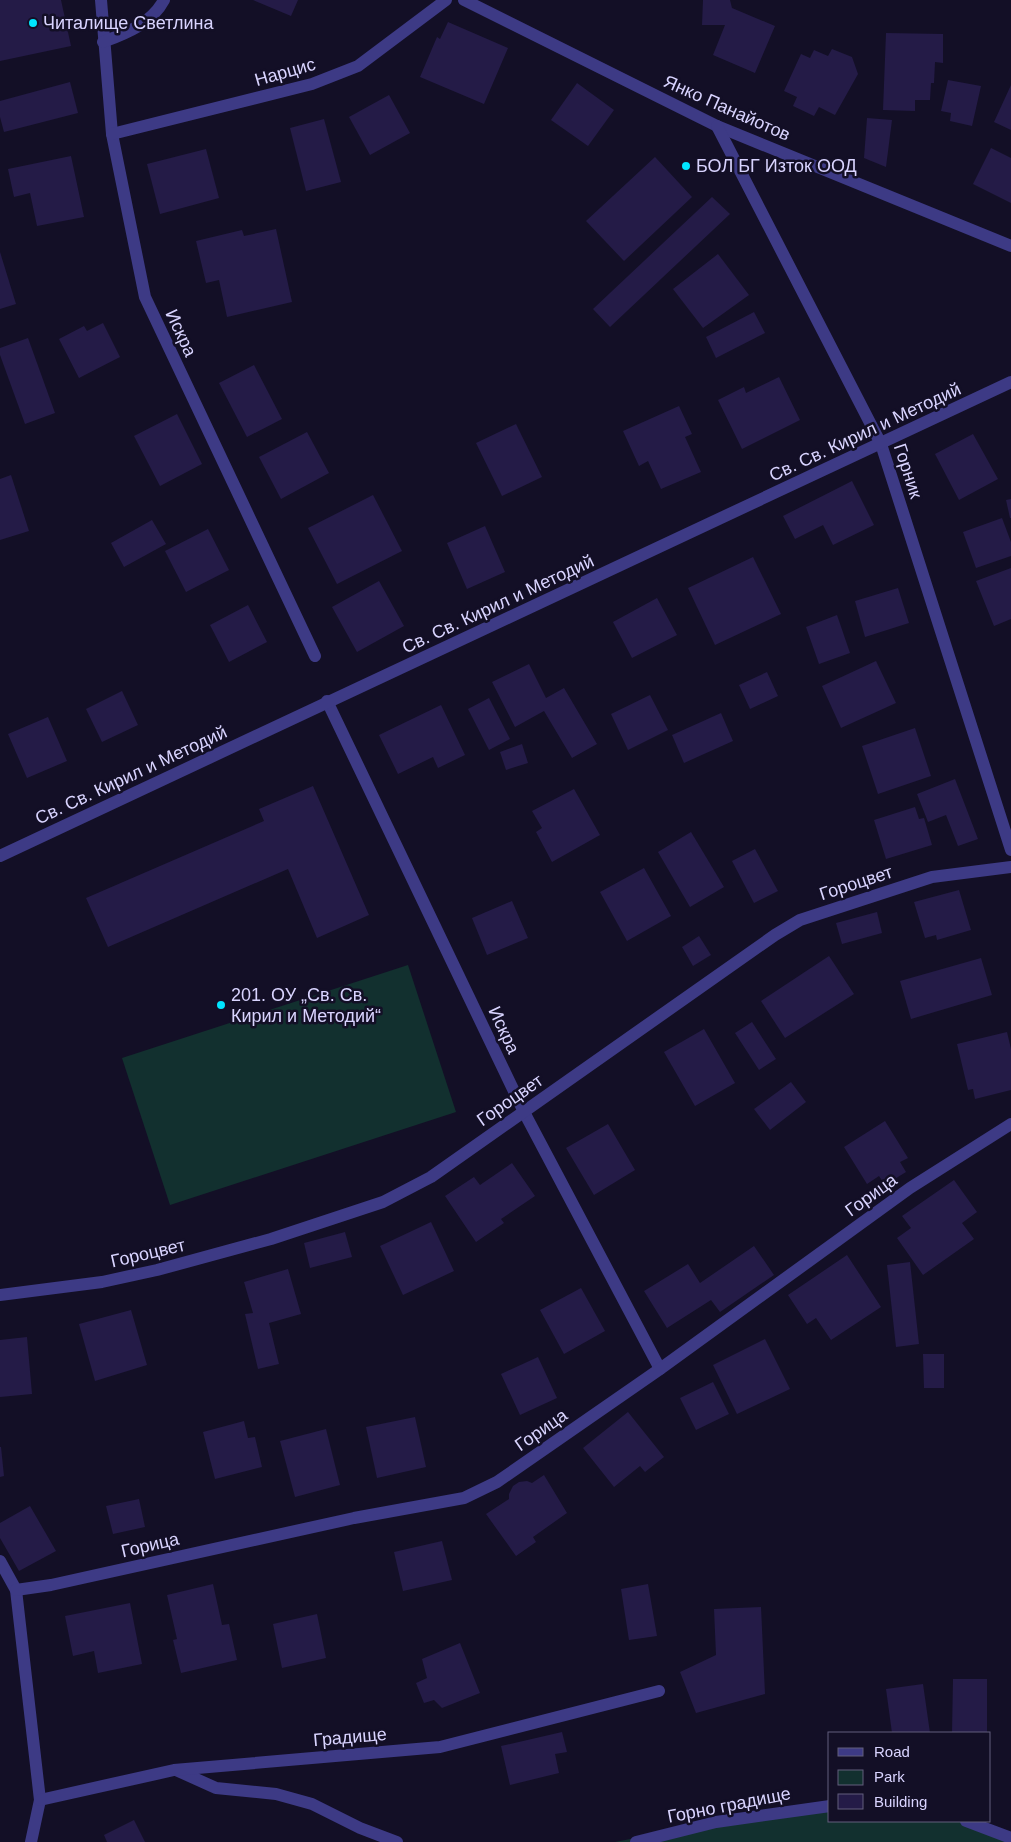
<svg xmlns="http://www.w3.org/2000/svg" width="1011" height="1842" viewBox="0 0 1011 1842" font-family="Arial,sans-serif">
<style>
.green{fill:#12302f}
.building{fill:#241b47}
.lines{fill:none;stroke-linecap:round;stroke-linejoin:round}
.minor{stroke:#3d3a85;stroke-width:12}
.poi-dot{fill:#00e5ff;stroke:#130f26;stroke-width:2}
.labels{text-anchor:middle;dominant-baseline:central;stroke-width:5;stroke-linejoin:round;paint-order:stroke}
.poi-label{font-size:18px;fill:#d9d4ff;stroke:#130f26;text-anchor:start}
.street-label{font-size:18px;fill:#d9d4ff;stroke:#130f26}
</style>
<rect width="100%" height="100%" fill="#130f26"/>
<g class="green">
<path d="M408,965L456,1112L170,1205L122,1058Z"/>
<path d="M830,1808V1821H966L1011,1842H615L716,1822Z"/>
</g>
<g class="building">
<path d="M0,0H61L71,46L0,61Z"/>
<path d="M253,0H298L291,16Z"/>
<path d="M703,0H730L732,8L775,26L755,73L713,55L725,25H702Z"/>
<path d="M448,22L508,48L484,104L420,77L437,37L440,39Z"/>
<path d="M886,33L943,34V63L935,62L934,83H931L930,100H915V111L883,110Z"/>
<path d="M832,49L852,57L858,74L835,115L819,107L814,116L793,106L797,97L784,91L801,54L810,58L814,50L828,56Z"/>
<path d="M948,80L981,86L972,126L950,121L951,113L941,111Z"/>
<path d="M70,82L78,113L4,132L0,117V101Z"/>
<path d="M577,83L614,110L588,146L551,120Z"/>
<path d="M1011,85V130L994,122Z"/>
<path d="M389,95L410,133L370,155L349,117Z"/>
<path d="M867,118L892,120L886,167L864,158Z"/>
<path d="M324,119L341,182L306,191L290,128Z"/>
<path d="M991,148L1011,158V203L973,184Z"/>
<path d="M206,149L219,198L160,214L147,164Z"/>
<path d="M71,156L84,217L37,226L30,193L14,197L8,169Z"/>
<path d="M655,157L692,197L624,261L586,221Z"/>
<path d="M712,197L730,214L610,327L593,309Z"/>
<path d="M276,229L292,302L227,317L219,280L206,283L196,241L242,230L244,236Z"/>
<path d="M0,252L16,304L0,309Z"/>
<path d="M718,254L749,295L703,328L673,289Z"/>
<path d="M754,312L765,333L716,358L706,337Z"/>
<path d="M103,323L120,357L79,378L59,339L84,326L87,331Z"/>
<path d="M28,338L55,413L25,424L0,355V348Z"/>
<path d="M254,365L282,419L247,437L219,383Z"/>
<path d="M779,377L800,420L742,449L718,400L744,387L746,393Z"/>
<path d="M679,406L692,434L685,437L701,472L661,489L648,461L639,466L623,431Z"/>
<path d="M177,414L202,464L160,486L134,436Z"/>
<path d="M516,424L542,477L502,496L476,443Z"/>
<path d="M307,432L329,473L281,499L259,457Z"/>
<path d="M973,434L998,479L959,500L935,454Z"/>
<path d="M11,475L29,531L0,540V479Z"/>
<path d="M852,481L874,525L833,545L823,525L795,539L783,516Z"/>
<path d="M373,495L402,551L337,584L308,528Z"/>
<path d="M1011,499V518H1010L1006,500Z"/>
<path d="M1002,518L1011,542V556L976,568L963,532Z"/>
<path d="M152,520L166,544L124,567L111,543Z"/>
<path d="M485,526L505,572L467,589L447,543Z"/>
<path d="M208,529L229,570L186,592L165,551Z"/>
<path d="M753,557L781,614L715,645L688,588Z"/>
<path d="M1011,568V619L994,626L976,581Z"/>
<path d="M379,581L404,626L357,652L332,607Z"/>
<path d="M898,588L909,623L865,637L855,601Z"/>
<path d="M657,598L677,635L632,658L613,622Z"/>
<path d="M248,605L267,642L229,662L210,625Z"/>
<path d="M837,615L850,653L819,664L806,627Z"/>
<path d="M876,661L896,703L841,728L822,686Z"/>
<path d="M529,664L546,698L564,688L597,744L572,758L544,711L515,727L492,682Z"/>
<path d="M767,672L778,696L750,709L739,685Z"/>
<path d="M122,691L138,725L102,742L86,709Z"/>
<path d="M650,695L668,730L628,750L611,714Z"/>
<path d="M489,698L510,739L489,750L468,709Z"/>
<path d="M441,705L465,755L438,768L433,757L398,774L379,735Z"/>
<path d="M721,713L733,741L684,763L672,735Z"/>
<path d="M48,717L67,761L27,778L8,734Z"/>
<path d="M915,728L931,776L878,794L862,746Z"/>
<path d="M522,744L528,763L506,770L500,752Z"/>
<path d="M955,779L978,839L958,846L946,815L928,822L917,794Z"/>
<path d="M313,786L369,915L317,938L288,869L108,947L86,898L264,821L259,809Z"/>
<path d="M574,789L600,835L552,862L536,832L542,828L532,811Z"/>
<path d="M915,807L919,819L924,818L932,845L886,859L874,820Z"/>
<path d="M691,832L724,887L690,907L658,852Z"/>
<path d="M755,849L778,891L754,903L732,861Z"/>
<path d="M644,868L671,916L627,941L600,892Z"/>
<path d="M959,890L971,930L937,940L936,935L925,938L914,902Z"/>
<path d="M512,901L528,938L487,955L472,918Z"/>
<path d="M877,912L882,933L842,944L836,923Z"/>
<path d="M699,936L711,955L693,966L682,947Z"/>
<path d="M829,956L854,994L785,1038L761,1001Z"/>
<path d="M981,958L992,995L911,1019L900,981Z"/>
<path d="M752,1022L776,1059L759,1070L735,1033Z"/>
<path d="M704,1029L735,1083L695,1106L664,1052Z"/>
<path d="M1007,1032L1011,1049V1090L975,1099L973,1089L968,1090L957,1044Z"/>
<path d="M791,1082L806,1102L770,1130L754,1109Z"/>
<path d="M885,1121L908,1158L900,1162L906,1172L885,1185L879,1176L867,1184L844,1147Z"/>
<path d="M608,1124L635,1170L594,1195L566,1148Z"/>
<path d="M512,1163L535,1196L501,1219L504,1223L476,1242L445,1196L474,1177L480,1185Z"/>
<path d="M954,1180L977,1212L962,1223L974,1239L923,1275L897,1238L911,1228L902,1216Z"/>
<path d="M431,1222L454,1271L403,1295L380,1246Z"/>
<path d="M345,1232L352,1257L310,1268L304,1243Z"/>
<path d="M754,1246L774,1275L720,1312L711,1300L667,1328L644,1291L688,1264L700,1283Z"/>
<path d="M847,1255L881,1307L831,1340L816,1318L807,1324L788,1295Z"/>
<path d="M910,1262L919,1344L896,1347L887,1265Z"/>
<path d="M288,1269L301,1314L269,1323L279,1364L258,1369L245,1314L253,1313L244,1282Z"/>
<path d="M581,1288L605,1331L564,1354L540,1310Z"/>
<path d="M131,1310L147,1365L95,1381L79,1324Z"/>
<path d="M27,1337L32,1394L0,1397V1340Z"/>
<path d="M765,1339L790,1389L737,1414L713,1365Z"/>
<path d="M923,1354H944V1388H924Z"/>
<path d="M538,1357L557,1398L520,1415L501,1374Z"/>
<path d="M713,1382L729,1414L696,1430L680,1398Z"/>
<path d="M628,1412L664,1457L645,1472L640,1466L614,1487L583,1448Z"/>
<path d="M415,1417L426,1467L377,1478L366,1427Z"/>
<path d="M244,1421L248,1438L255,1437L262,1467L215,1479L203,1432Z"/>
<path d="M326,1429L340,1485L295,1497L280,1441Z"/>
<path d="M0,1447H1L4,1476L0,1477Z"/>
<path d="M544,1475L567,1513L533,1537L536,1542L516,1556L486,1514L509,1499V1494L513,1486L519,1482L527,1481L532,1483Z"/>
<path d="M139,1499L145,1527L113,1534L106,1506Z"/>
<path d="M30,1506L56,1551L19,1571L0,1538V1523Z"/>
<path d="M442,1541L452,1580L403,1591L394,1552Z"/>
<path d="M213,1584L222,1625L229,1624L237,1660L181,1673L173,1640L177,1639L167,1595Z"/>
<path d="M648,1584L657,1636L629,1640L621,1589Z"/>
<path d="M130,1603L142,1664L98,1673L94,1651L73,1656L65,1616Z"/>
<path d="M761,1607L765,1694L696,1713L680,1672L716,1655L714,1609Z"/>
<path d="M317,1614L326,1658L282,1668L273,1624Z"/>
<path d="M460,1643L480,1693L442,1708L434,1700L424,1703L416,1683L427,1678L422,1659Z"/>
<path d="M953,1679H987V1733H952Z"/>
<path d="M923,1684L930,1733H892L886,1689Z"/>
<path d="M562,1732L567,1752L555,1754L559,1773L510,1785L501,1746Z"/>
<path d="M134,1820L145,1842H107L104,1835Z"/>
</g>
<g class="lines">
<g class="minor">
<path d="M101,0L112,134L145,297L315,656"/>
<path d="M464,0L717,126L1011,246"/>
<path d="M103,42C127,33 152,23 164,0"/>
<path d="M717,126L881,444L1011,850"/>
<path d="M112,134L312,84L358,66L446,0"/>
<path d="M327,701L524,1112L660,1369"/>
<path d="M0,856C336,697 674,541 1011,382"/>
<path d="M0,1295L102,1282L157,1270L271,1239L383,1202L431,1177L775,935L800,920L932,877L1011,867"/>
<path d="M0,1561L16,1590L40,1800L31,1842"/>
<path d="M16,1590L51,1585L354,1518L464,1498L497,1482L660,1369L910,1188L1011,1124"/>
<path d="M176,1770L216,1788L276,1794L312,1804L360,1828L397,1842"/>
<path d="M40,1800L174,1770L440,1747L659,1691"/>
<path d="M966,1821L1011,1838"/>
<path d="M636,1842L716,1822L830,1806"/>
</g>
</g>
<g class="poi-dot">
<circle cx="33" cy="23" r="5"/>
<circle cx="686" cy="166" r="5"/>
<circle cx="221" cy="1005" r="5"/>
</g>
<g class="labels">
<g class="poi-label">
<text x="43" y="23">Читалище Светлина</text>
<text x="696" y="166">БОЛ БГ Изток ООД</text>
<text x="231" y="995">201. ОУ „Св. Св.<tspan x="231" dy="21">Кирил и Методий“</tspan></text>
</g>
<g class="street-label">
<text transform="translate(285 72) rotate(-16)">Нарцис</text>
<text transform="translate(727 108) rotate(24)">Янко Панайотов</text>
<text transform="translate(181 333) rotate(65)">Искра</text>
<text transform="translate(865 432) rotate(-25)">Св. Св. Кирил и Методий</text>
<text transform="translate(908 471) rotate(72)">Горник</text>
<text transform="translate(498 604) rotate(-25)">Св. Св. Кирил и Методий</text>
<text transform="translate(131 775) rotate(-25)">Св. Св. Кирил и Методий</text>
<text transform="translate(856 883) rotate(-18)">Гороцвет</text>
<text transform="translate(504 1030) rotate(65)">Искра</text>
<text transform="translate(510 1100) rotate(-35)">Гороцвет</text>
<text transform="translate(871 1195) rotate(-36)">Горица</text>
<text transform="translate(148 1253) rotate(-13)">Гороцвет</text>
<text transform="translate(541 1430) rotate(-35)">Горица</text>
<text transform="translate(150 1545) rotate(-13)">Горица</text>
<text transform="translate(350 1737) rotate(-5)">Градище</text>
<text transform="translate(729 1805) rotate(-11)">Горно градище</text>
</g>
</g>
<rect x="828" y="1732" width="162" height="90" fill="#130f26" stroke="#625e7d"/>
<rect x="838" y="1748" width="25" height="8" fill="#3d3a85" stroke="#625e7d"/>
<text x="874" y="1757" font-size="15" fill="#d9d4ff">Road</text>
<rect x="838" y="1770" width="25" height="15" fill="#12302f" stroke="#625e7d"/>
<text x="874" y="1782" font-size="15" fill="#d9d4ff">Park</text>
<rect x="838" y="1794" width="25" height="15" fill="#241b47" stroke="#625e7d"/>
<text x="874" y="1807" font-size="15" fill="#d9d4ff">Building</text>
</svg>
